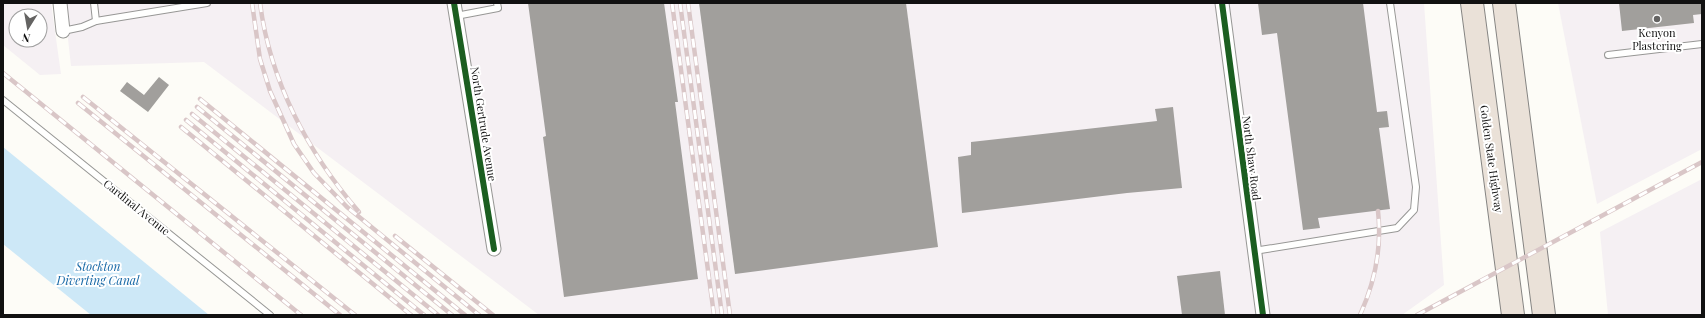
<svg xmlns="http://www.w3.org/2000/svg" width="1705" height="318" viewBox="0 0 1705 318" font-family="'Playfair Display',serif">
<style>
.industrial{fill:#f5f0f3;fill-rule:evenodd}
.water{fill:#cde8f7}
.building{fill:#a19f9c}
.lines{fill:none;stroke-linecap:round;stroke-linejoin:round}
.service-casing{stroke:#979795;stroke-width:8}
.minor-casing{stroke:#979795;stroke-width:15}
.motorway-casing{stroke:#858482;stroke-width:24}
.service{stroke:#fffffe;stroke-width:6}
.minor{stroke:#fffffe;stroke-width:13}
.motorway{stroke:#eae1d8;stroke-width:22}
.rail-casing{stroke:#d9c6c7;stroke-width:4.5}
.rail{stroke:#fff;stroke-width:3;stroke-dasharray:9;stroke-linecap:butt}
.cycleway-casing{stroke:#fff;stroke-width:8}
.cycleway{stroke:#1b5e20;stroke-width:6}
.poi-dot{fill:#646362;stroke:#fff;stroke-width:1.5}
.labels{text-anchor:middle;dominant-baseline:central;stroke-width:4;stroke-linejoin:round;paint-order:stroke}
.poi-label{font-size:11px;fill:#111;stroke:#fff}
.street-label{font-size:11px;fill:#111;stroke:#fff}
.water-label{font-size:12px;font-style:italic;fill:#1768a6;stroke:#fff}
</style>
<rect width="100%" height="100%" fill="#fdfcf7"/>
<g class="industrial">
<path d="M3,3H51L61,74L40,75L3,45ZM16,16H40V40H16Z"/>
<path d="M64,3H1424L1444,285L1402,315H539L204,62L71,66Z"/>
<path d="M1558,3H1702V149L1597,204Z"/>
<path d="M1702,179V315H1608L1600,232Z"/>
</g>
<path class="water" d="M3,147L209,315H91L3,244Z"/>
<g class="building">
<path d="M528,3H664L678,102H675L698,279L564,297L543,137L546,136Z"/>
<path d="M699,3H906L938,247L735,274Z"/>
<path d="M1258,3H1363L1377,112L1387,111L1389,127L1379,128L1390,209L1318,218L1320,228L1303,230L1277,33L1262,35Z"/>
<path d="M1619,3H1702V14L1693,15L1694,23L1622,31Z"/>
<path d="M159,77L169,85L148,112L120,91L127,82L144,95Z"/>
<path d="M1173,107L1182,188L1127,193L962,213L958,157L971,155V142L1157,121L1155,109Z"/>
<path d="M1220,271L1225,315H1182L1177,276Z"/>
</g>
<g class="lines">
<g class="service-casing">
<g id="service">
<path d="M94,3L96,21"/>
<path d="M456,16L498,8L497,3"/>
<path d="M63,31L82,27L96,21L207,3"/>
<path d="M1608,55L1702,44"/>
<path d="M3,100L270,315"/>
<path d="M1254,251L1397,228L1414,210L1416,187L1390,3"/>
</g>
</g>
<g class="minor-casing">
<g id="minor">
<path d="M60,3L63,31"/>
<path d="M454,3L494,249"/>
<path d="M1222,3L1263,315"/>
</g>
</g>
<g class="motorway-casing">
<g id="motorway">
<path d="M1472,3L1513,315"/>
<path d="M1504,3L1544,315"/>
</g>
</g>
<use href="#service" class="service"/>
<use href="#minor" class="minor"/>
<use href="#motorway" class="motorway"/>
<g class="rail-casing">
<g id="rail">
<path d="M252,3L260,59L270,91L294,144L314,173L347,207L479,315"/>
<path d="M260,3C270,81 308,153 359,212"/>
<path d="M672,3L714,315"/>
<path d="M680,3L722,315"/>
<path d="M688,3L730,315"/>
<path d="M3,73L301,315"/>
<path d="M83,97L355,315"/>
<path d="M200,99L465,315"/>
<path d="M78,103L340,315"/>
<path d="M197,107L452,315"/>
<path d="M192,114L438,315"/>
<path d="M186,120L424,315"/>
<path d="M181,127L411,315"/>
<path d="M395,236L493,315"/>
<path d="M1360,315C1375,282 1382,247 1378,211"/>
<path d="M1417,315L1702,162"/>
</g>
</g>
<use href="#rail" class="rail"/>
<g class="cycleway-casing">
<g id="cycleway">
<path d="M454,3L494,249"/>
<path d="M1222,3L1263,315"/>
</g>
</g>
<use href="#cycleway" class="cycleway"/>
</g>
<circle class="poi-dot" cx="1657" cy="19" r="4"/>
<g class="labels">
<g class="poi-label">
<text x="1657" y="32">Kenyon<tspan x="1657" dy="13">Plastering</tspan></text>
</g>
<g class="street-label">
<text transform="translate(484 124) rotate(81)">North Gertrude Avenue</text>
<text transform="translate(1252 158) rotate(83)">North Shaw Road</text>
<text transform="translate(1492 159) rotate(82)">Golden State Highway</text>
<text transform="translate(137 207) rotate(39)">Cardinal Avenue</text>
</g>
<g class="water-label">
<text x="98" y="266">Stockton<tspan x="98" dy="14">Diverting Canal</tspan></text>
</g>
</g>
<rect width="1705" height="318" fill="none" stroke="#111111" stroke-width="8"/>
<g transform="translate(28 28) rotate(191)"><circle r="19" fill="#ffffff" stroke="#a0a0a0"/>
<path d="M0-3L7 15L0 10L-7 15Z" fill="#646362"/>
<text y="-6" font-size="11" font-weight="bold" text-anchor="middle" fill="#111111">N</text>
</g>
</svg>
